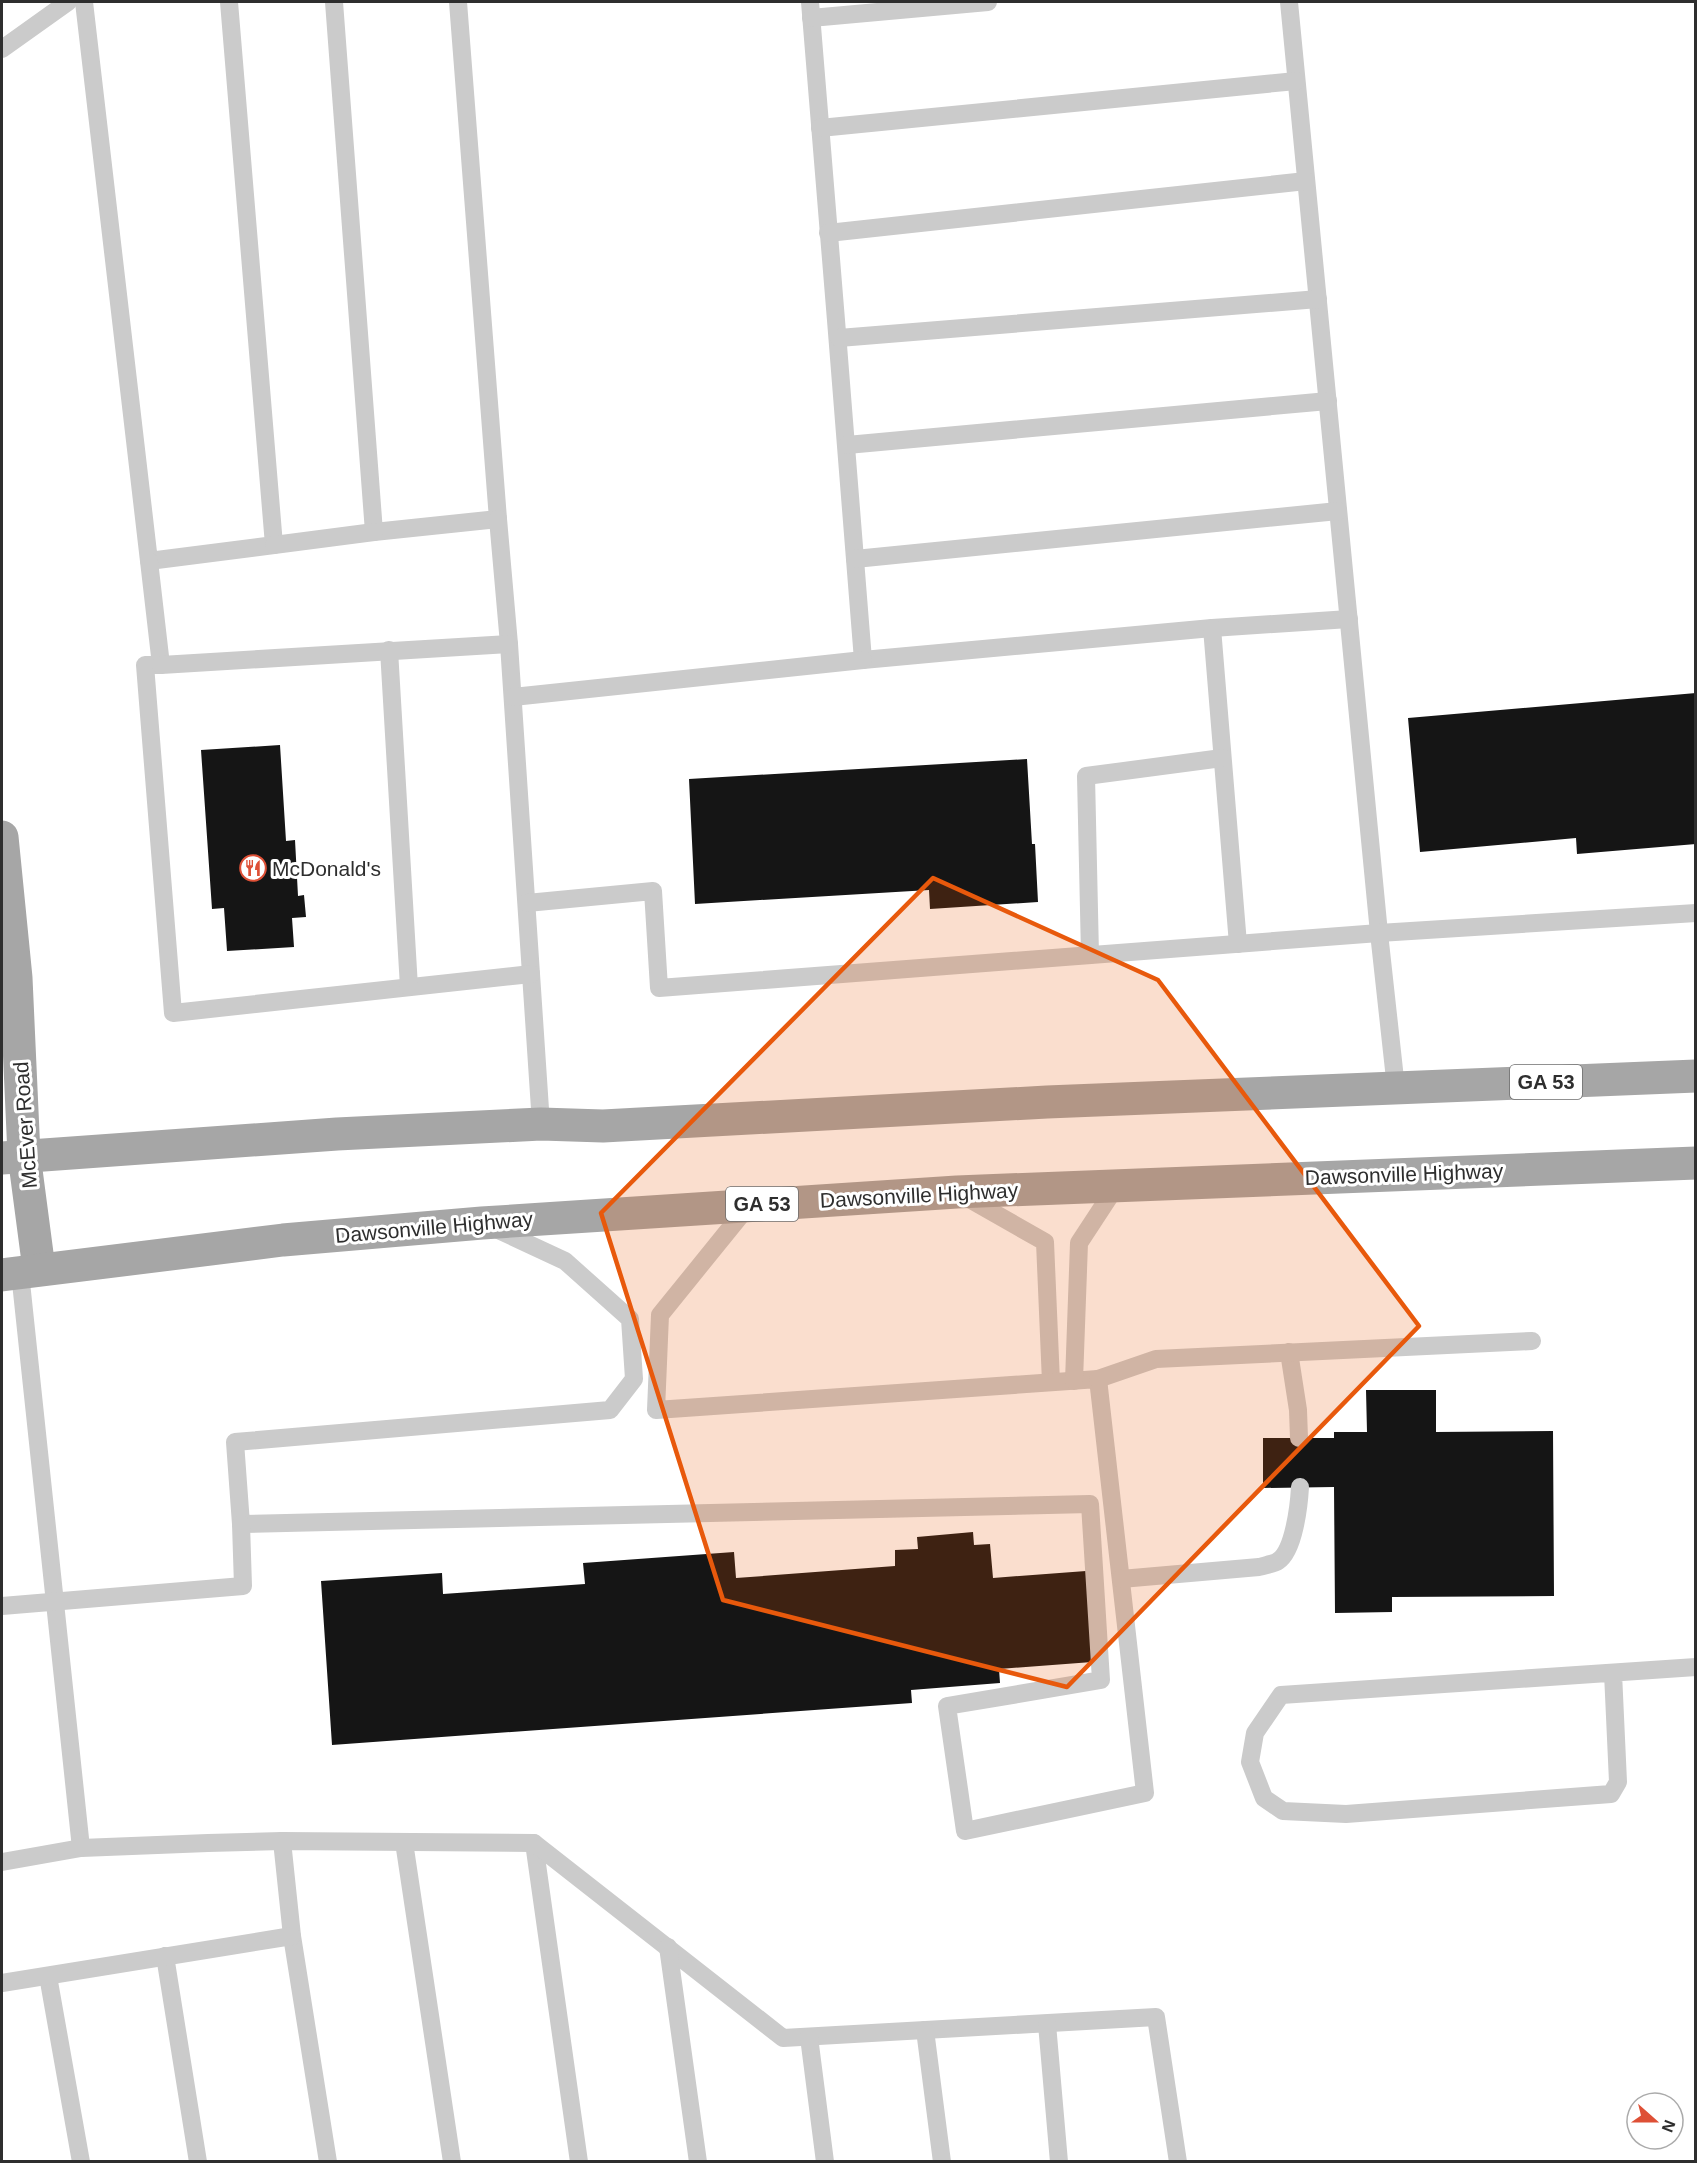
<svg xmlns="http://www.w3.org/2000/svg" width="1697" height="2163" viewBox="0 0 1697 2163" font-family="Arial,sans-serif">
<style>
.building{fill:#151515}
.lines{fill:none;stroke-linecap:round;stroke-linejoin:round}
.service{stroke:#cbcbcb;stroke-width:18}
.primary{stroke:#a6a6a6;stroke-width:33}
.marked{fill:#e8590c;fill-opacity:0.2;stroke:#e8590c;stroke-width:4.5;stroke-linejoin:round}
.labels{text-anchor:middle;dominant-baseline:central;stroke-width:6;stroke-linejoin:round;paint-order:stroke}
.shield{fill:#fff;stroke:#6d6d6d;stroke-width:1.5}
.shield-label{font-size:20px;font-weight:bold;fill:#2e2e2e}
.poi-label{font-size:21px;fill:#2e2e2e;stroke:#fff;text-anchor:start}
.street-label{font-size:21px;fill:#2e2e2e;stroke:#fff}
</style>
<rect width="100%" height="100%" fill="#fff"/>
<g class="building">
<path d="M1696,693V844L1577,854L1576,838L1420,852L1408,718Z"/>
<path d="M280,745L286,841L295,840L298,896L304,895L306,917L292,918L294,947L227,951L224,908L212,909L201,750Z"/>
<path d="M1027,759L1032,844H1035L1038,902L930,909L929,890L695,904L689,779Z"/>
<path d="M1366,1390H1436V1432L1553,1431L1554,1596L1392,1597V1612L1335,1613L1334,1487L1263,1488V1438H1334V1432H1367Z"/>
<path d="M973,1532L974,1545L990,1544L993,1578L1086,1571L1092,1662L999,1669L1000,1683L911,1690L912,1703L332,1745L321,1581L442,1573L443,1594L585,1584L583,1563L734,1552L736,1578L895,1566V1550L918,1549L917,1537Z"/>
</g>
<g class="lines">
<g class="service">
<path d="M84,2L149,561L274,545L229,2"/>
<path d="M334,2L374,532L498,519L458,2"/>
<path d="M810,2C828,221 846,441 863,660L1212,628L1349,619"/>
<path d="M1289,2L1379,933L1396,1088"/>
<path d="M811,18L988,2"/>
<path d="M2,49L68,2"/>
<path d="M820,128L1296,81"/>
<path d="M828,233L1306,181"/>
<path d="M839,338L1318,299"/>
<path d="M847,445L1328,401"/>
<path d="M498,519L509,644L541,1124"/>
<path d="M274,545L374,532"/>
<path d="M855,559L1338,511"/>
<path d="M149,561L161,665H145L173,1013L531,974"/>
<path d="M1212,628L1238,944"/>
<path d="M389,650L409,987"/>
<path d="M161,665L509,644"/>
<path d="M513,697L863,660"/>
<path d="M527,903L653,891L659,988L1379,933L1696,913"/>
<path d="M1090,955L1086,776L1222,758"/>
<path d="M964,1196L1045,1242L1051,1382"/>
<path d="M492,1227L565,1261L630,1319L634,1379L610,1410L235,1442L241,1524L1090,1504L1101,1680L947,1706L965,1831L1145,1793L1098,1379L656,1410L660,1315L749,1205"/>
<path d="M20,1273L81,1848"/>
<path d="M1289,1352L1298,1410L1299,1438"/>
<path d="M1098,1379L1156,1359L1532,1341"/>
<path d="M1074,1381L1079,1243L1117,1185"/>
<path d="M1121,1579L1259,1567C1265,1565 1274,1564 1278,1561C1294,1551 1299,1505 1300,1487"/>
<path d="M2,1606L243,1586L241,1524"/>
<path d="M1613,1673L1618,1782L1611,1794L1346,1814L1283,1811L1264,1798L1250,1762L1255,1733L1281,1695L1696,1667"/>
<path d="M282,1841L292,1936L328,2162"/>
<path d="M404,1842L452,2162"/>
<path d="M534,1843L579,2162"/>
<path d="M2,1862L81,1848L208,1843L282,1841L534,1843L783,2038L1156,2017L1178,2162"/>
<path d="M668,1947L698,2162"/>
<path d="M165,1956L198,2162"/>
<path d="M48,1976L81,2162"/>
<path d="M2,1983L292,1936"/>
<path d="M1047,2024L1059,2162"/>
<path d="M925,2030L942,2162"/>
<path d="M809,2037L825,2162"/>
</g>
<g class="primary">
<path d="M2,837L16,978L24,1155L39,1269"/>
<path d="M2,1158L337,1134L541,1124L603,1126L1047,1102L1696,1076"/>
<path d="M2,1275L283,1240L482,1223L957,1192L1696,1163"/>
</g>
</g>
<path class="marked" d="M933,878L1158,980L1419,1326L1067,1687L723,1600L601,1213Z"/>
<defs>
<g id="restaurant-ring" transform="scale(1.35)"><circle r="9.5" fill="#fff" stroke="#de5036" stroke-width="1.5"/><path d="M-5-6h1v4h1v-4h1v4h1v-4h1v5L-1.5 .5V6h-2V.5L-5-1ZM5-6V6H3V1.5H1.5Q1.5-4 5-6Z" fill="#de5036"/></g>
</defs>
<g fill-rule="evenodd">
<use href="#restaurant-ring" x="253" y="868"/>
</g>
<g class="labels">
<g class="shield">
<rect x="1510" y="1065" width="72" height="34" rx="4.5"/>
<rect x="726" y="1187" width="72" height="34" rx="4.5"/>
</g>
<g class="shield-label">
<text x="1546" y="1082">GA 53</text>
<text x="762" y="1204">GA 53</text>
</g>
<g class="poi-label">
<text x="272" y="868">McDonald's</text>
</g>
<g class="street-label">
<text transform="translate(25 1125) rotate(-94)">McEver Road</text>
<text transform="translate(1404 1174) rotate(-2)">Dawsonville Highway</text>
<text transform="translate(919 1195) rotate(-3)">Dawsonville Highway</text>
<text transform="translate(434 1227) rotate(-5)">Dawsonville Highway</text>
</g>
</g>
<rect width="1697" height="2163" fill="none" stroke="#2e2e2e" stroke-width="6"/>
<g transform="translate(1655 2121) rotate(111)"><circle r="28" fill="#ffffff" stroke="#ababab" stroke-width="1.5"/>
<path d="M0-4.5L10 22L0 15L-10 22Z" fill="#de5036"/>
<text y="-9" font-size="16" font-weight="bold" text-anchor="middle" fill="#2e2e2e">N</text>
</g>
</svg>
